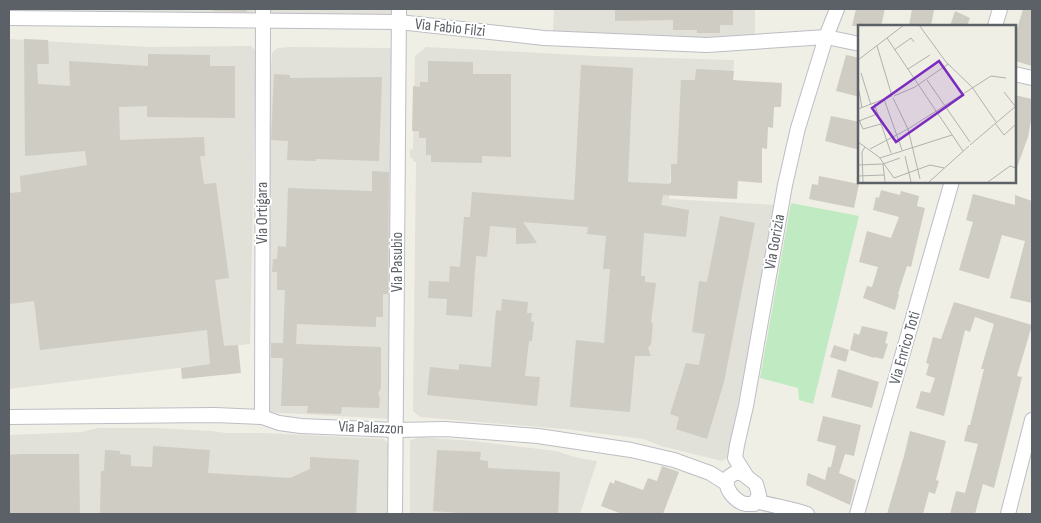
<svg xmlns="http://www.w3.org/2000/svg" width="1041" height="523" viewBox="0 0 1041 523" font-family="'Sofia Sans Condensed',sans-serif">
<style>
.industrial{fill:#e1e0d9}
.green{fill:#bfeac2}
.building{fill:#ceccc3}
.lines{fill:none;stroke-linecap:round;stroke-linejoin:round}
.street-casing{stroke:#bcbec5;stroke-width:16}
.street{stroke:#fff;stroke-width:14}
.labels{text-anchor:middle;dominant-baseline:central;stroke-width:4;stroke-linejoin:round;paint-order:stroke}
.street-label{font-size:16px;fill:#5c6067;stroke:#fff}
.inset-road{fill:none;stroke:#b1b2af;stroke-width:1}
.view{fill:#7b2cbf;fill-opacity:0.15;stroke:#7b2cbf;stroke-width:2.5}
.inset-edge{fill:none;stroke:#5c6067;stroke-width:2.5}
</style>
<rect width="100%" height="100%" fill="#f0efe5"/>
<g class="industrial">
<path d="M9,9H255V23L9,17Z"/>
<path d="M270,9H398V29L270,22Z"/>
<path d="M554,9H755V38H667L553,33Z"/>
<path d="M9,39L148,47L251,46L256,51L250,344L209,348L210,364L9,389Z"/>
<path d="M291,47L390,48L396,53L393,419L264,412L266,164L272,53L277,48Z"/>
<path d="M426,47L595,56L734,60L732,91L677,164H671L669,199L776,205L728,457L722,461L661,446L644,439L565,429L420,417L413,411L416,162L413,161V158H410V150L413,149L415,56Z"/>
<path d="M98,428H153L212,431L226,433H265L383,439L391,446L389,514H9V435L82,432Z"/>
<path d="M419,437L473,441L556,451L578,458L597,461L580,514H410V441Z"/>
</g>
<path class="green" d="M791,203L859,216L813,404L799,400L798,388L760,378Z"/>
<g class="building">
<path d="M213,9H247V12L213,11Z"/>
<path d="M615,9H733V25H720V33H697V30H673V20L615,21Z"/>
<path d="M856,9H885L881,26H852Z"/>
<path d="M912,9L934,10L931,26H909Z"/>
<path d="M1023,9H1032V66L1015,61V36Z"/>
<path d="M955,11L970,18L967,26H950Z"/>
<path d="M24,39L48,40L49,64H37L38,84L70,86L69,61L148,66V54L210,55V66H235V118L147,117V106L119,107L120,140L204,137L205,156H200L204,184L216,183L229,278L215,280L224,346L238,345L241,373L182,379L181,368L210,364L207,330L40,350L34,301L9,304V193L21,192L20,176L87,165L85,151L25,156Z"/>
<path d="M846,55L860,58V97L836,91Z"/>
<path d="M428,61L473,62V74H511V157L482,156V163L431,162V155H426V138H419V131H412L413,86L420,87V82H428Z"/>
<path d="M581,65L633,68L628,182L669,184L671,182V164H677L681,80H695L696,69L734,71L733,80L782,83L781,107H774L773,128L768,127L767,149L762,148V183L738,181L737,199L663,195L661,205L689,210L686,237L644,233L641,276H645V282L656,283L651,322L653,324L651,344L648,348L651,356H635L630,412L570,407L576,340L604,343L610,269H603L606,236L587,234L588,227L523,222L537,243L516,244V228L490,226L487,257L476,256L472,317L446,315L447,299L428,298L429,281L449,282L450,266L460,267L464,217H470L472,192L574,200Z"/>
<path d="M274,74L290,75V78L382,77L379,161L316,159V161L287,160L288,141L271,140Z"/>
<path d="M1015,95L1032,99V115L1028,137L1016,170H1015Z"/>
<path d="M831,116L860,122V150L825,141Z"/>
<path d="M372,171L389,172L388,294H383V317H376V327L297,324L296,344L381,347V388L378,393L380,399L379,408L342,407L341,414L307,413L308,406H281L283,358H271V343H283L285,290H277V272H272L273,259H277L278,246L286,247L288,188L372,191Z"/>
<path d="M819,176L859,184L854,208L809,199L812,184L818,185Z"/>
<path d="M881,190L900,195L901,191L919,196L917,206L925,208L911,267L907,266L898,294L899,295L895,310L863,298L867,286L872,287L878,267L859,262L867,231L891,238L899,217L873,210L876,197L879,198Z"/>
<path d="M973,194L1015,205V195L1032,201V303L1010,298L1025,241L1002,235L989,279L959,270L973,222L966,220Z"/>
<path d="M720,216L755,223L724,382L707,439L676,429L679,417L670,414L686,363L699,365L705,334L692,332L699,281L707,282Z"/>
<path d="M502,299L528,302L527,313H532L531,321L534,322L532,341H529L525,376L540,377L537,406L427,395L430,367L459,370V364L491,367L496,310L501,311Z"/>
<path d="M954,302L1032,325L1017,376L1022,377L994,488L983,484L975,514H950L956,491L965,493L978,444L964,441L968,425H970L984,369H981L994,324L975,317L970,332L965,330L944,416L916,408L921,391L930,393L935,378L926,375L929,364L926,363L933,337L941,339Z"/>
<path d="M862,326L888,332L885,343L888,344L883,359L874,357V358L850,350L854,333L859,335Z"/>
<path d="M834,345L849,350L846,362L830,357Z"/>
<path d="M838,369L879,382L872,408L831,397Z"/>
<path d="M823,416L861,425L854,456L845,454L839,473L856,480L850,505L806,485L808,473L825,480L828,467H831L836,446L817,441Z"/>
<path d="M910,431L946,441L936,480L939,481L935,494L929,492L923,514H887L904,456Z"/>
<path d="M153,446L210,450L208,473L223,474L290,478L310,469V457L359,460L356,514H100L101,471H104L105,450L120,451V454L131,455V466L152,467Z"/>
<path d="M437,450L481,452L480,460L488,461V468L560,472L558,514H459V513L433,511Z"/>
<path d="M21,454H79L80,514H9V455Z"/>
<path d="M662,466L679,472L663,514H622L601,506L610,482L614,484L615,480L643,490L648,478L657,481Z"/>
</g>
<g class="lines">
<g class="street-casing">
<g id="street">
<path d="M9,18L399,22L544,38L707,45L826,37L860,44"/>
<path d="M995,26L1000,9"/>
<path d="M1015,74L1032,78"/>
<path d="M9,417L215,415L262,417L279,423L301,426L396,430L445,429L538,436L631,450L674,460L710,473L726,483"/>
<path d="M262,417L263,9"/>
<path d="M736,472L743,474L756,484L759,495L754,504C751,504 748,504 746,504C736,503 721,486 729,477C730,476 735,473 736,472Z"/>
<path d="M747,477L735,458L737,445L746,406L785,185L798,128L826,37L837,9"/>
<path d="M756,501C773,506 790,508 807,514"/>
<path d="M395,514L399,9"/>
<path d="M857,514L952,181"/>
<path d="M1008,514L1032,420"/>
</g>
</g>
<use href="#street" class="street"/>
</g>
<g class="labels">
<g class="street-label">
<text transform="translate(450 28) rotate(6)">Via Fabio Filzi</text>
<text transform="translate(262 213) rotate(-90)">Via Ortigara</text>
<text transform="translate(775 242) rotate(-80)">Via Gorizia</text>
<text transform="translate(397 262) rotate(-90)">Via Pasubio</text>
<text transform="translate(905 348) rotate(-74)">Via Enrico Toti</text>
<text transform="translate(371 428) rotate(2)">Via Palazzon</text>
</g>
</g>
<g transform="translate(858 25)">
<rect width="158" height="158" fill="#f0efe5"/>
<path class="inset-road" d="M61,0L88,37L114,62L138,97M29,13L105,126M19,21L34,71M36,25L53,13L56,17M0,35L46,0M50,44L72,30M3,48L13,80M69,55L112,117M1,66L4,83M146,67L157,81M36,71L57,62L90,39M35,73L50,104L62,154M26,74L44,125M16,78L33,128M0,84L34,71M0,93L5,104L23,99M1,96L19,89M137,98L146,110L158,99M0,117L21,132L36,153L72,140L86,143M112,120L158,81M12,124L50,104L133,51L148,53M47,131L53,157M22,133L94,110M25,139L27,157M0,140L25,139L42,133M0,151L26,150M5,157L4,127L7,122M71,157L111,121M130,157L152,141L158,143"/>
<path class="view" d="M81,36L105,70L38,117L14,83Z"/>
<rect width="158" height="158" class="inset-edge"/>
</g>
<rect width="1041" height="523" fill="none" stroke="#5c6067" stroke-width="20"/>
</svg>
